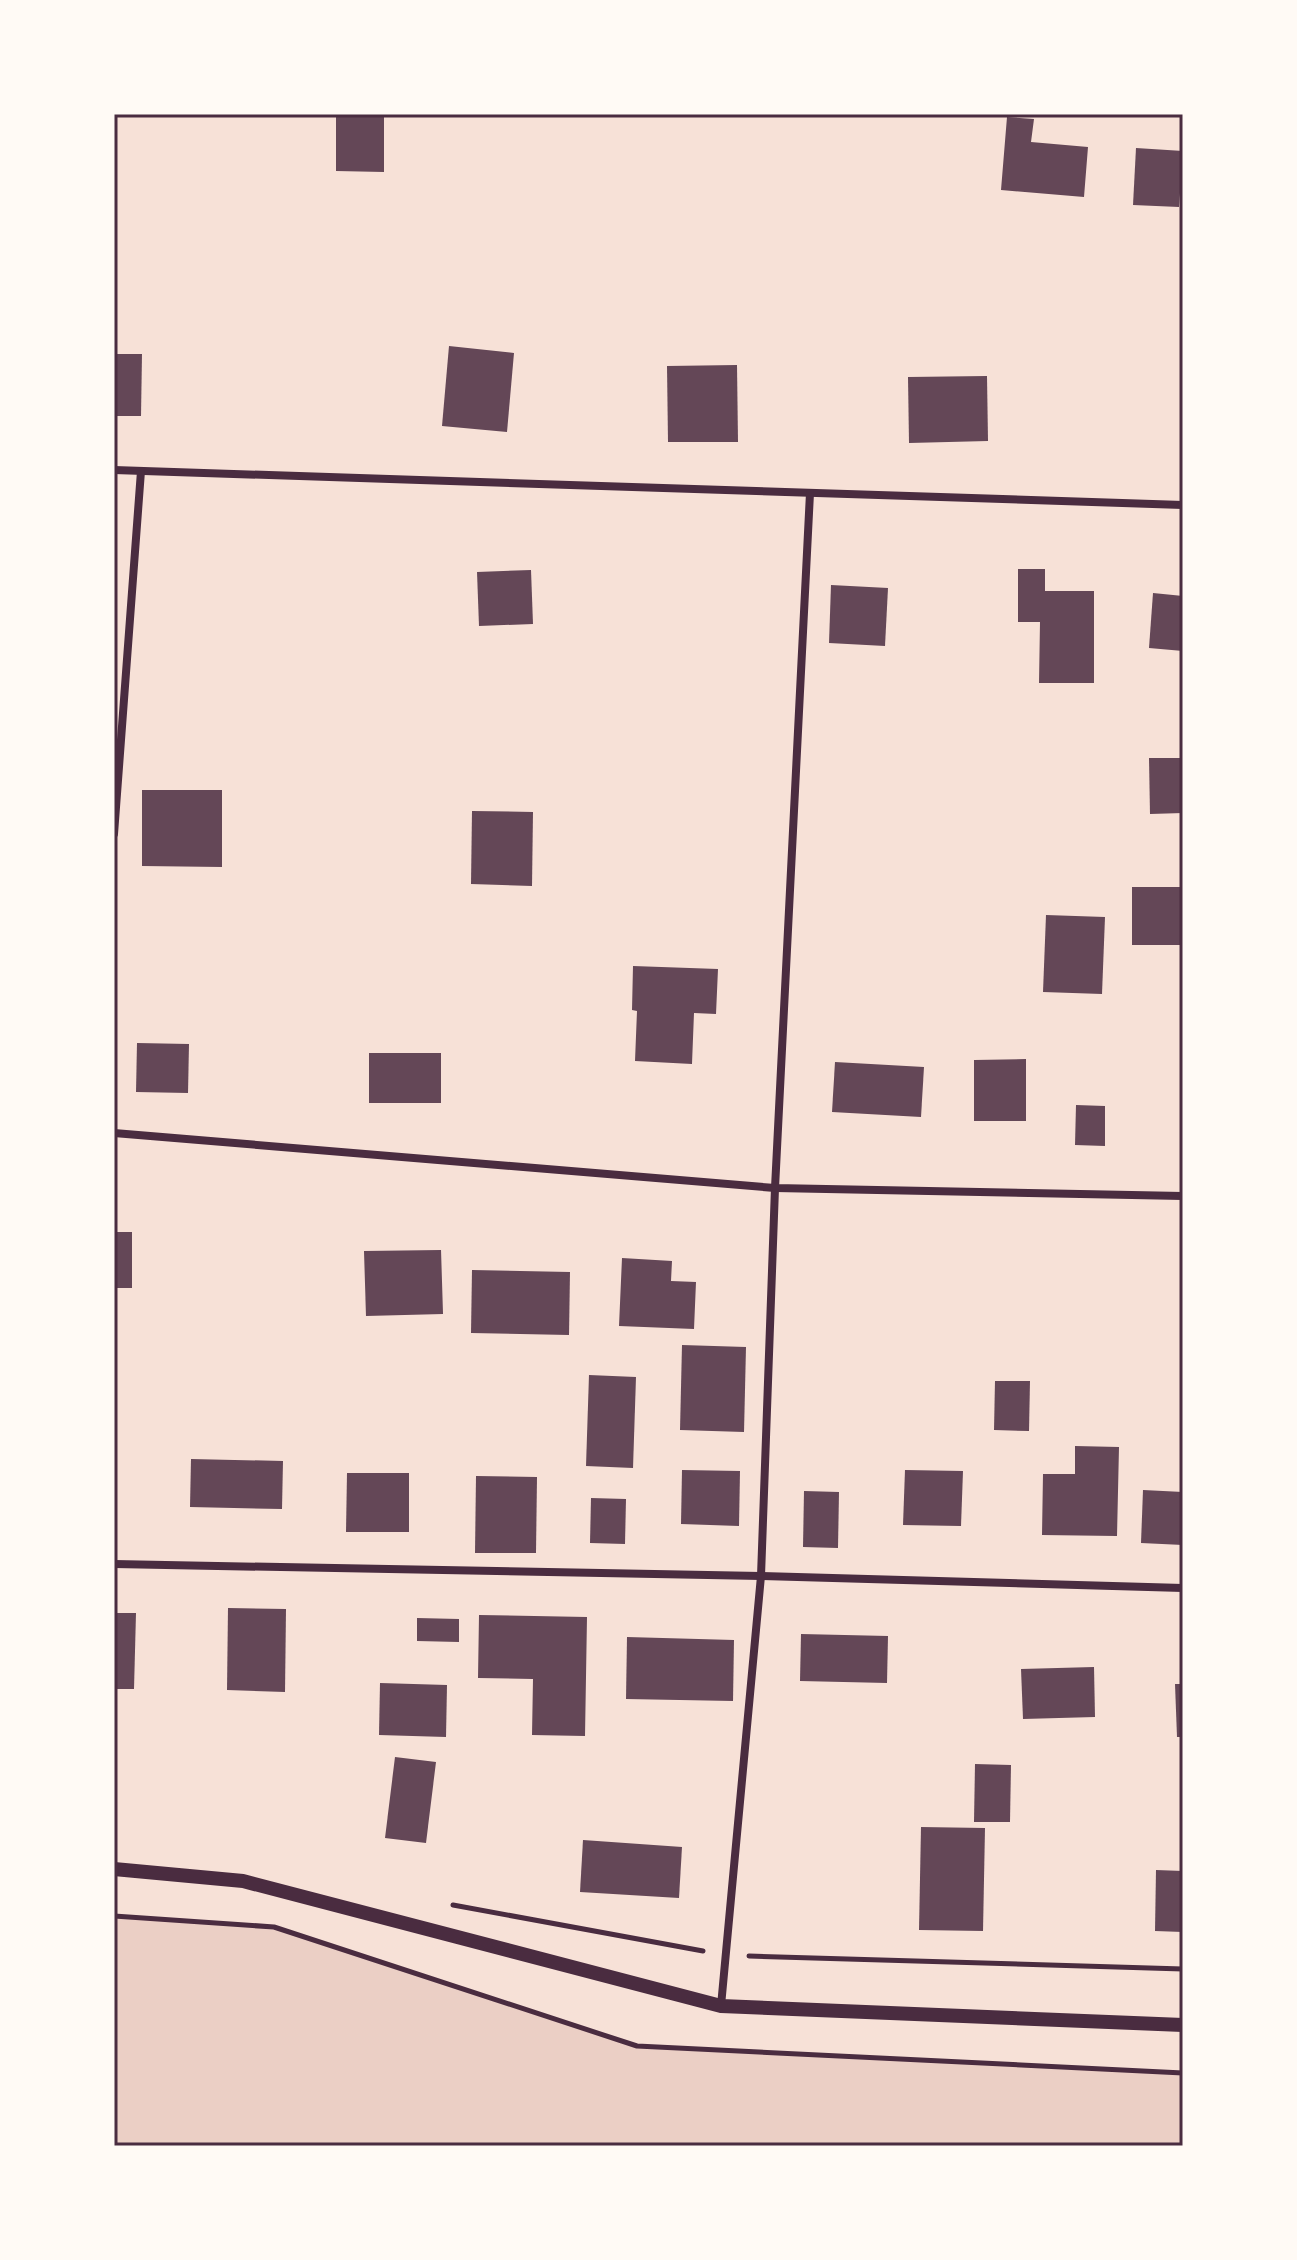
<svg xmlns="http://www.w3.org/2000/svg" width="1297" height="2260" viewBox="0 0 1297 2260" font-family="'Fira Sans Condensed',sans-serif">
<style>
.green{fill:#ebcfc5}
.building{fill:#644757}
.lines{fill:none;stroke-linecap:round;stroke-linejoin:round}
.path{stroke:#4a2c40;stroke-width:5}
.minor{stroke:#4a2c40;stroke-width:8}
.tertiary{stroke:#4a2c40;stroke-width:14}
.neatline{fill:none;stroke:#4a2c40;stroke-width:3}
</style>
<rect width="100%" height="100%" fill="#f7e1d7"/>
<path class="green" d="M114,1916L274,1927L637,2046L1183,2073V2146H114Z"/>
<g class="building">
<path d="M336,114H384V172L336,171Z"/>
<path d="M1007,117L1034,119L1031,142L1088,147L1084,197L1001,190Z"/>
<path d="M1136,148L1183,151L1179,207L1133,205Z"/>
<path d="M449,346L514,353L507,432L442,426Z"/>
<path d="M114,354H142L141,416H114Z"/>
<path d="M737,365L738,442H668L667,366Z"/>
<path d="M987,376L988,441L909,443L908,377Z"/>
<path d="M1018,569H1045V591H1094V683H1039L1040,622H1018Z"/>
<path d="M531,570L533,624L479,626L477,572Z"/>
<path d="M831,585L888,588L885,646L829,643Z"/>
<path d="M1153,593L1183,596V651L1149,648Z"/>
<path d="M1149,758H1183V813L1150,814Z"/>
<path d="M142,790H222V867L142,866Z"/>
<path d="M472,811L533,812L532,886L471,884Z"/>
<rect x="1132" y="887" width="51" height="58"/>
<path d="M1046,915L1105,917L1102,994L1043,992Z"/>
<path d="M633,966L718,969L716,1014L694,1013L692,1064L635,1061L637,1011L632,1010Z"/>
<path d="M137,1043L189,1044L188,1093L136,1092Z"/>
<rect x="369" y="1053" width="72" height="50"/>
<path d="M1026,1059V1121H974V1060Z"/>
<path d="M835,1062L924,1067L921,1117L832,1112Z"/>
<path d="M1076,1105L1105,1106V1146L1075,1145Z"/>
<rect x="114" y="1232" width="18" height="56"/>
<path d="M441,1250L443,1314L366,1316L364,1251Z"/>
<path d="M622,1258L672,1261L671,1281L696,1282L694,1329L619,1326Z"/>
<path d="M472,1270L570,1272L569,1335L471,1333Z"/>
<path d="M682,1345L746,1347L744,1432L680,1430Z"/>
<path d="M589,1375L636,1377L633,1468L586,1466Z"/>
<path d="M995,1381H1030L1029,1431L994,1430Z"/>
<path d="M1075,1446L1119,1447L1117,1536L1042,1535L1043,1474H1075Z"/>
<path d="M191,1459L283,1461L282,1509L190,1507Z"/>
<path d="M682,1470L740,1471L739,1526L681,1524Z"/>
<path d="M905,1470L963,1471L961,1526L903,1525Z"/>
<path d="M347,1473H409V1532H346Z"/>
<path d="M476,1476L537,1477L536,1553H475Z"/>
<path d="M1143,1490L1183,1492V1545L1141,1543Z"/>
<path d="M804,1491L839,1492L838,1548L803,1547Z"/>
<path d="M591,1498L626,1499L625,1544L590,1543Z"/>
<path d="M228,1608L286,1609L285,1692L227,1690Z"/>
<path d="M114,1613H136L134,1689H114Z"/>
<path d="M479,1615L587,1617L585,1736L532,1735L533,1679L478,1678Z"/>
<path d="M417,1618L459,1619V1642L417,1641Z"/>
<path d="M801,1634L888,1636L887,1683L800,1681Z"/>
<path d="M627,1637L734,1640L733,1701L626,1699Z"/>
<path d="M1094,1667L1095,1717L1023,1719L1021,1669Z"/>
<path d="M380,1683L447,1685L446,1737L379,1735Z"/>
<path d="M1175,1684H1183V1737H1177Z"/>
<path d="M395,1757L436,1762L426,1843L385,1838Z"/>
<path d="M975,1764L1011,1765L1010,1822H974Z"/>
<path d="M921,1827L985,1828L983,1931L919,1930Z"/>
<path d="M583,1840L682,1847L679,1898L580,1892Z"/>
<path d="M1156,1870L1183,1871V1932L1155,1931Z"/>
</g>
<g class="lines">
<g class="path">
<path d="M453,1905L703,1951"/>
<path d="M114,1916L274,1927L637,2046L1183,2073"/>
<path d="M749,1956L1183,1969"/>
</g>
<g class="minor">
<path d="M114,470L1183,505"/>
<path d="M114,834L141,471"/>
<path d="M114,1133L775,1188L1183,1196"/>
<path d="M114,1564L761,1576L1183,1588"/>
<path d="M721,2006L761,1576L775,1188L810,493"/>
</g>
<path class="tertiary" d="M114,1869L243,1881L721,2006L1183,2025"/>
</g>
<rect width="1297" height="2260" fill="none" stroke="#fffaf5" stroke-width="232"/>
<rect x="116" y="116" width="1065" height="2028" class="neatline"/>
</svg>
